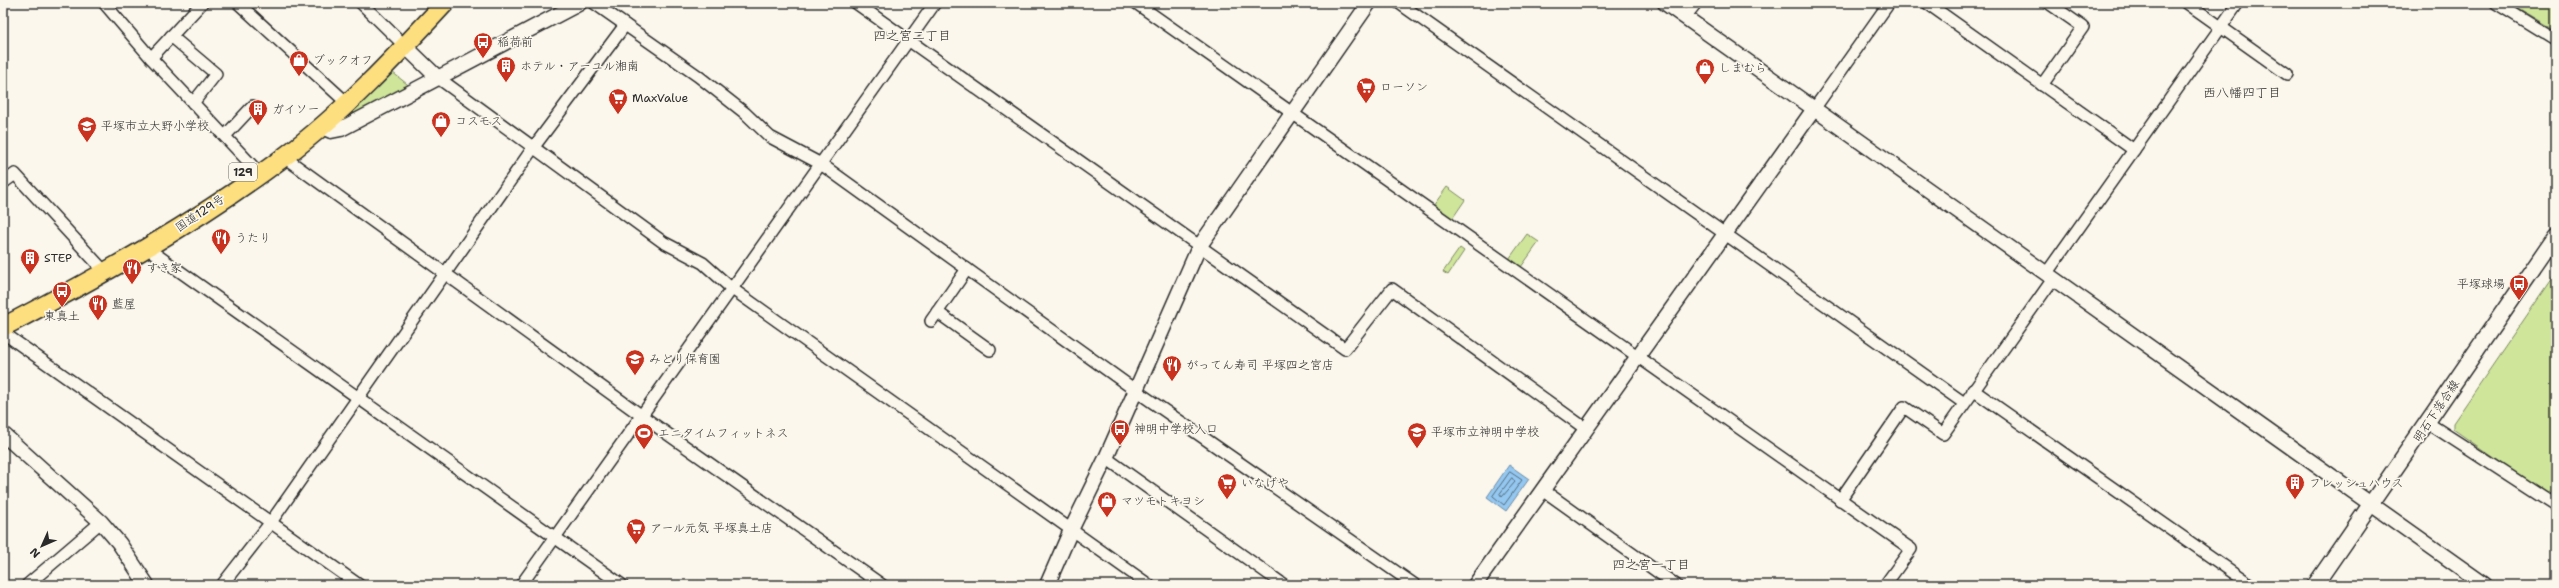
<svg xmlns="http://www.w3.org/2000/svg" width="2559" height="588" viewBox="0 0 2559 588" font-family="'Shantell Sans','Klee One',sans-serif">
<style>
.green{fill:#cfe59a;stroke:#7d8862}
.water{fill:#94c8f1;stroke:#6a89a2}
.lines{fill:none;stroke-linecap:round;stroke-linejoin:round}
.shore{stroke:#556a7a;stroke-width:1}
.minor-casing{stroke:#2b2b2b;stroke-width:14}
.tertiary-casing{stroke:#2b2b2b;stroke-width:17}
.secondary-casing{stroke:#2b2b2b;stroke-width:18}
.trunk-casing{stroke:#2b2b2b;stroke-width:21}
.minor{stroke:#fbf7ec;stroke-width:11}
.tertiary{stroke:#fbf7ec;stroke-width:14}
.secondary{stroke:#fbf7ec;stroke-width:15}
.trunk{stroke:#fddf80;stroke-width:18}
.labels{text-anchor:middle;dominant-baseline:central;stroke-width:3.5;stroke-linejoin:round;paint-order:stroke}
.shield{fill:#fbf7ec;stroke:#696865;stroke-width:1}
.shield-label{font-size:11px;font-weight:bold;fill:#2b2b2b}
.poi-label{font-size:12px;fill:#2b2b2b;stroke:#fbf7ec;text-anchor:start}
.street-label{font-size:12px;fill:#2b2b2b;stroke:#fbf7ec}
.neighbourhood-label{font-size:13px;fill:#2b2b2b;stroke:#fbf7ec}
</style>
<rect width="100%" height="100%" fill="#fbf7ec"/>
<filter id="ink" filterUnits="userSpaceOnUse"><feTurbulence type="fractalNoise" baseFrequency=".025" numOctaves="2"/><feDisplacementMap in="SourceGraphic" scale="8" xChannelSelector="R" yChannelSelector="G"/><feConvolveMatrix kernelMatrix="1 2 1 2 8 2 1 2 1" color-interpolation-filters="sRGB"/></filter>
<g filter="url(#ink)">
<g class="green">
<path d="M2509,3H2556V31Z"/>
<path d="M392,72L412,88L344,123L340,119Z"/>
<path d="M1447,187L1465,200L1452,219L1433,206Z"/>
<path d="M1527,234L1539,242L1521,267L1509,259Z"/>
<path d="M1460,248L1464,251L1448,275L1443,272Z"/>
<path d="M2556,273V501L2453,429V423Z"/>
</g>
<path class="water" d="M1509,465L1529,479L1506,511L1487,497Z"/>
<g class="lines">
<g class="shore">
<path d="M1510,472L1522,480L1504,505L1493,496Z"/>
<path d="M1512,478L1515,482L1502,497L1500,494Z"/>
</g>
<g class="minor-casing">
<g id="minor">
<path d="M104,3L151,58L260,174"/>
<path d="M238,3L347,103"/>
<path d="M361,3L405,46"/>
<path d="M594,3L698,76L745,113L770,137L821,164L1135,390L1415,585"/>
<path d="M856,3L1345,349L1392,289L1586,429"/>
<path d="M1136,3L1911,549L1885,585"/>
<path d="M1399,3L1964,403"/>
<path d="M1927,3L2134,150"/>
<path d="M2187,3L2287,74"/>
<path d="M2496,3L2556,40"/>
<path d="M1685,17L1696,3"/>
<path d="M171,36L216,74L193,103"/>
<path d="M151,58L202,3"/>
<path d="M437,77L663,242L703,263L731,288L1149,585"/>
<path d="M2042,85L2083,27L2050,4L2052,3"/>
<path d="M1814,109L1889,3"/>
<path d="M225,136L253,106"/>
<path d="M284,157L642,416L882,585"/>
<path d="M3,183L15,174L105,272"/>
<path d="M147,248L622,585"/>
<path d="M2046,274L2238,3"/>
<path d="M937,312L990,350"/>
<path d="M931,321L967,269"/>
<path d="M5,334L359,585"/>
<path d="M1973,390L2251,585"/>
<path d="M2428,423L2556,506"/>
<path d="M1106,458L1284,585"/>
<path d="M1543,490L1676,585"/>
<path d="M1840,500L1904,407L1943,434L2053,279"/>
<path d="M27,585L101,522"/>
<path d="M222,585L271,522L533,148L625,25"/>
<path d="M521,585L935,3"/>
</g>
</g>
<g class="tertiary-casing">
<g id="tertiary">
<path d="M1665,3L2485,585"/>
<path d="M405,46L437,77"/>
<path d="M320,126L331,131L341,129L580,3"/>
<path d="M3,434L101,522L119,543L147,585"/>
<path d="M1047,585L1071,530L1106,458L1199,247L1369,3"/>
<path d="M1475,585L1814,109"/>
</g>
</g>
<g class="secondary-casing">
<path id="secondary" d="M2315,585L2556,235"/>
</g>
<g class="trunk-casing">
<path id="trunk" d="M3,327C99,277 197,222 284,157C343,113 395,57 445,3"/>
</g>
<use href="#minor" class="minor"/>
<use href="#tertiary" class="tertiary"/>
<use href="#secondary" class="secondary"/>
<use href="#trunk" class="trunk"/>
</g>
</g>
<defs>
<g id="bus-pin" transform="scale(1)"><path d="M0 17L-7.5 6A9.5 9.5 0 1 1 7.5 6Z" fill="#c8321e" stroke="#fbf7ec"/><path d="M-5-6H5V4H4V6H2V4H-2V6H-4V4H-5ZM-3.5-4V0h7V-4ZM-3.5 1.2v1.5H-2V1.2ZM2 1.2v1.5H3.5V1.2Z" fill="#fff"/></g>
<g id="shop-pin" transform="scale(1)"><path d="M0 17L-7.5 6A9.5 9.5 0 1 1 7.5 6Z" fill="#c8321e" stroke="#fbf7ec"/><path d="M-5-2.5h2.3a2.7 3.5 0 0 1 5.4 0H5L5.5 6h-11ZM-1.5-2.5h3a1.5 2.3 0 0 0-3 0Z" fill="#fff"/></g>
<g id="building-pin" transform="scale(1)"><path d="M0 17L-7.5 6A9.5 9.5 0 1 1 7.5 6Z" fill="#c8321e" stroke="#fbf7ec"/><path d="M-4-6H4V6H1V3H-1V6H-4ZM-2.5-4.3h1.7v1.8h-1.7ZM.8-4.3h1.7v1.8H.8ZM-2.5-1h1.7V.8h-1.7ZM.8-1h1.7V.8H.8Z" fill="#fff"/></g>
<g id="supermarket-pin" transform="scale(1)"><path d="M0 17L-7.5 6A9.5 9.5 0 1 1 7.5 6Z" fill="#c8321e" stroke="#fbf7ec"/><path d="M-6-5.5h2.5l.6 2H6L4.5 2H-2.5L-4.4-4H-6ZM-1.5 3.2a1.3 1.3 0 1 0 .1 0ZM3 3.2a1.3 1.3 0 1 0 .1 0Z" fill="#fff"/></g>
<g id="school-pin" transform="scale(1)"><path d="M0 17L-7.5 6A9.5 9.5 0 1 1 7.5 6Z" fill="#c8321e" stroke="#fbf7ec"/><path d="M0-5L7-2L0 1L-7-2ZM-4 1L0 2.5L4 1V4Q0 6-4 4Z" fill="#fff"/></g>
<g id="restaurant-pin" transform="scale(1)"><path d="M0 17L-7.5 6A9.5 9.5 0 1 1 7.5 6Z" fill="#c8321e" stroke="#fbf7ec"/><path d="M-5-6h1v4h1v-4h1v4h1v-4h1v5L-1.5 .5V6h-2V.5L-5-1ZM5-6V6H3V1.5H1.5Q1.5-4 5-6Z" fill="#fff"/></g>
<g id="stadium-pin" transform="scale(1)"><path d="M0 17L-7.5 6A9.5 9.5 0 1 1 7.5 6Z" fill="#c8321e" stroke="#fbf7ec"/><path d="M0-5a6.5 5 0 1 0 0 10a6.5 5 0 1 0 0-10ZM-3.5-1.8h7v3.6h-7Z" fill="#fff"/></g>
</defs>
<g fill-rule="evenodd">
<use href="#bus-pin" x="483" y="42"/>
<use href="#shop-pin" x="299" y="60"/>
<use href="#building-pin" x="506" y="66"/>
<use href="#shop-pin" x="1705" y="68"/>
<use href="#supermarket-pin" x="1366" y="87"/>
<use href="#supermarket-pin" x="618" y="98"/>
<use href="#building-pin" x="258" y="109"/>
<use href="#shop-pin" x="441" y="121"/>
<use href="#school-pin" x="87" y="126"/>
<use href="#restaurant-pin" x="221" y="238"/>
<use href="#building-pin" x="30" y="258"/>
<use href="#restaurant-pin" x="132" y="268"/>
<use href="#bus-pin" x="2519" y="284"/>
<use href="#bus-pin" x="62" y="291"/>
<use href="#restaurant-pin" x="98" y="304"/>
<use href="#school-pin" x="635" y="359"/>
<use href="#restaurant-pin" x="1172" y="365"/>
<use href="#bus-pin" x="1120" y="429"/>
<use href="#school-pin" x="1417" y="432"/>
<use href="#stadium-pin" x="644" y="433"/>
<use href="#supermarket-pin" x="1227" y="483"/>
<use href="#building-pin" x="2295" y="483"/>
<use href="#shop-pin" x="1107" y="501"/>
<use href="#supermarket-pin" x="636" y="528"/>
</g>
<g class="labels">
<rect class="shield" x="229" y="163" width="28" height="18" rx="3"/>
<g class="shield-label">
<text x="243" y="172">129</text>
</g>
<g class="poi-label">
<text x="497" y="42">稲荷前</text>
<text x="313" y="60">ブックオフ</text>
<text x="520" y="66">ホテル・アーユル湘南</text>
<text x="1719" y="68">しまむら</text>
<text x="1380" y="87">ローソン</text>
<text x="632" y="98">MaxValue</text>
<text x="272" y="109">ガイソー</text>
<text x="455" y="121">コスモス</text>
<text x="101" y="126">平塚市立大野小学校</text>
<text x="235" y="238">うたり</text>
<text x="44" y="258">STEP</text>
<text x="146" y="268">すき家</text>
<text x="2505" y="284" text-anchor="end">平塚球場</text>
<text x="112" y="304">藍屋</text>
<text x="62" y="316" text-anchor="middle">東真土</text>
<text x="649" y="359">みどり保育園</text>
<text x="1186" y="365">がってん寿司 平塚四之宮店</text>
<text x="1134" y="429">神明中学校入口</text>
<text x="1431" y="432">平塚市立神明中学校</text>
<text x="658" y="433">エニタイムフィットネス</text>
<text x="1241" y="483">いなげや</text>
<text x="2309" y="483">フレッシュハウス</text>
<text x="1121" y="501">マツモトキヨシ</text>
<text x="650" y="528">アール元気 平塚真土店</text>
</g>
<g class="street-label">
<text transform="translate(200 213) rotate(-34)">国道129号</text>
<text transform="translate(2436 411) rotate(-56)">明石下落合線</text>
</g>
<g class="neighbourhood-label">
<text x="912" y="35">四之宮二丁目</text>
<text x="2242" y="92">西八幡四丁目</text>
<text x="1651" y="564">四之宮一丁目</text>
</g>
</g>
<rect width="2559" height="588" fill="none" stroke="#fbf7ec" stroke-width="16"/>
<rect x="8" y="8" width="2543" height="572" fill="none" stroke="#2b2b2b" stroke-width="1.5" filter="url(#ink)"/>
<g transform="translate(42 546) rotate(225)" stroke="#fbf7ec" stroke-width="3" paint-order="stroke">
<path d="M0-3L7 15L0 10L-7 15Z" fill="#2b2b2b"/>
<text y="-6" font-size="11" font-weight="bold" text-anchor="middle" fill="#2b2b2b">N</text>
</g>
</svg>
